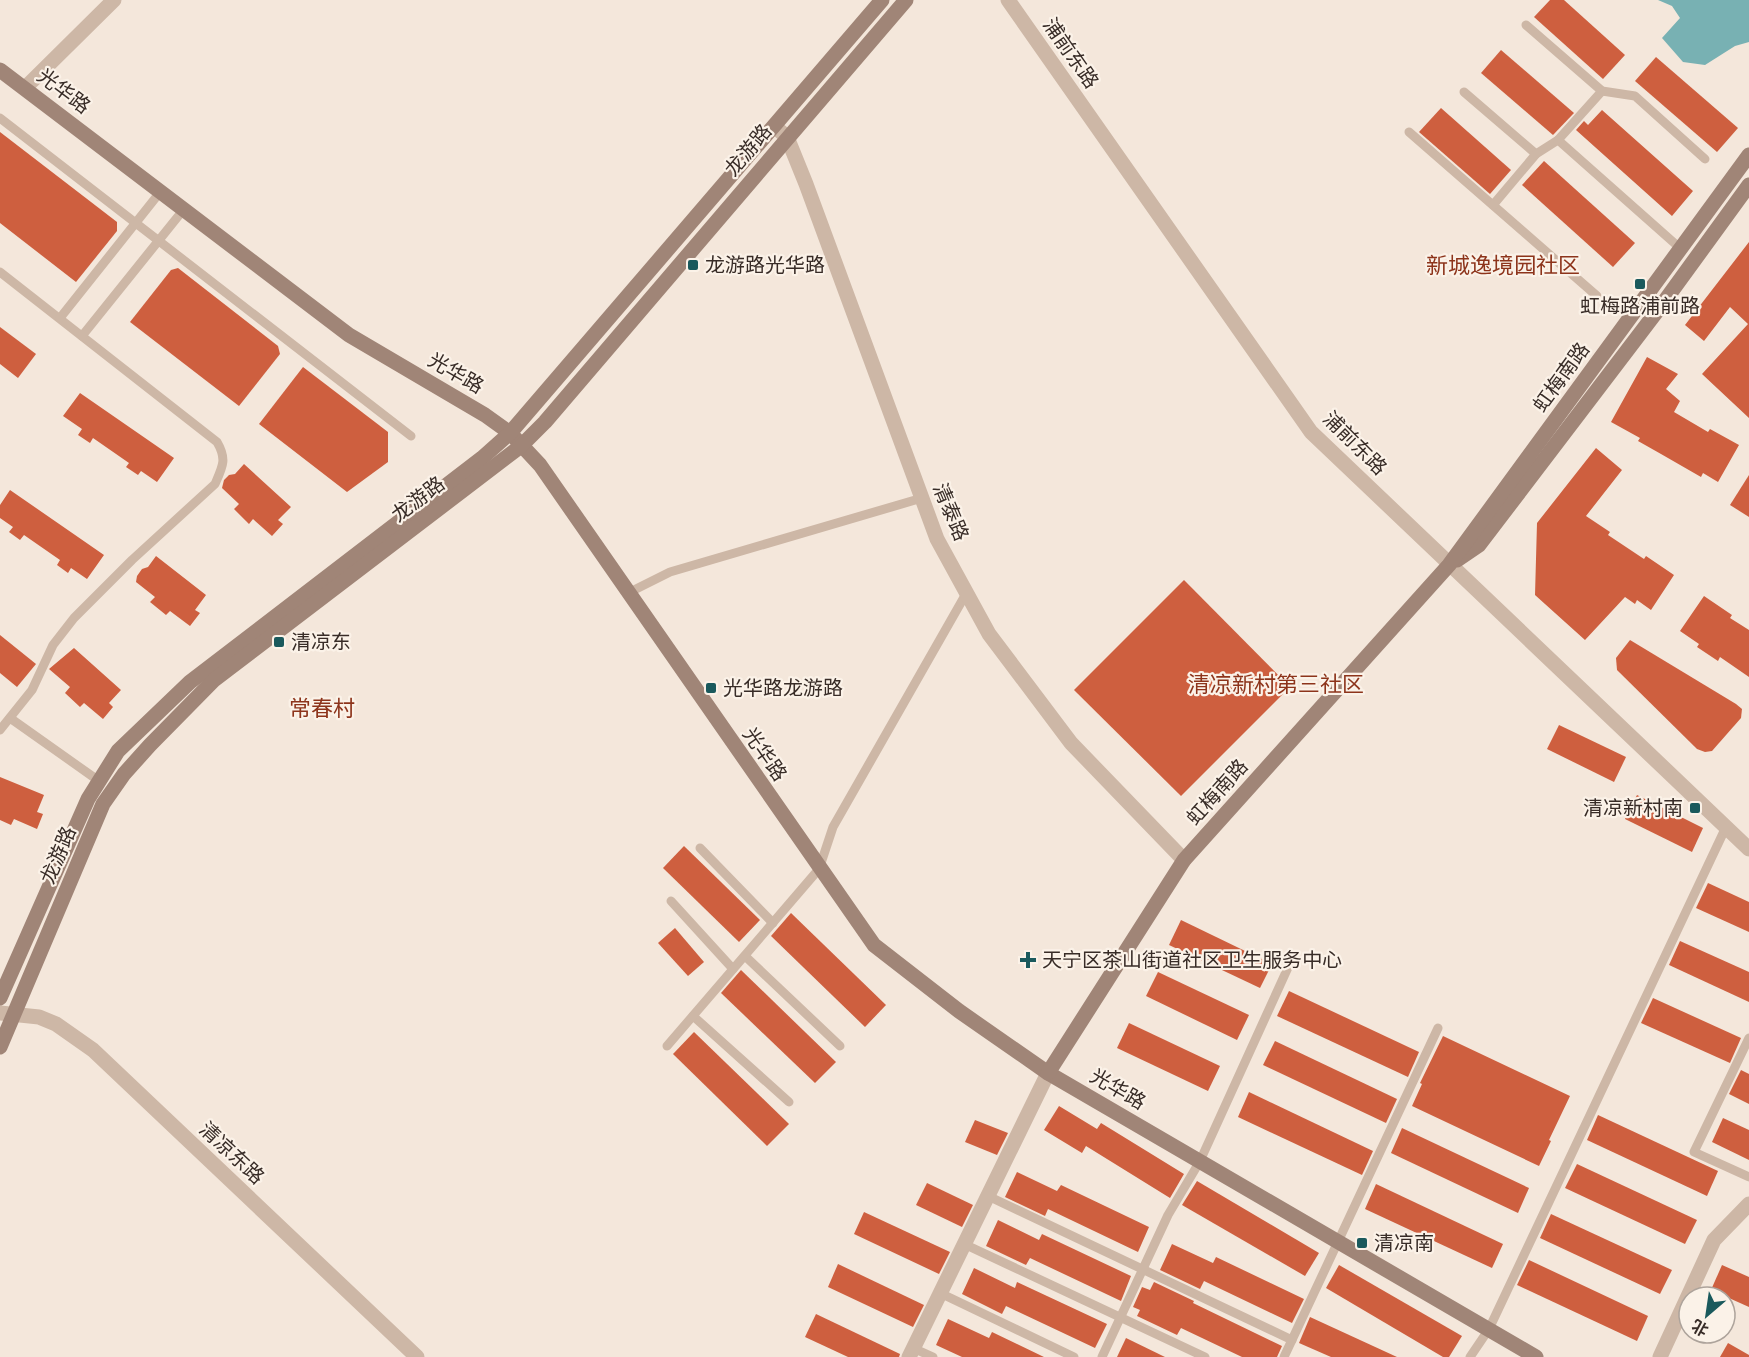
<svg xmlns="http://www.w3.org/2000/svg" width="1749" height="1357" viewBox="0 0 1749 1357" font-family="Inter,'Noto Sans SC',sans-serif">
<style>
.water{fill:#78b1b3}
.building{fill:#ce5f3f}
.lines{fill:none;stroke-linecap:round;stroke-linejoin:round}
.lane{stroke:#cdb7a6;stroke-width:9}
.street{stroke:#cdb7a6;stroke-width:15}
.secondary{stroke:#a08577;stroke-width:15}
.poi-dot{fill:#1a595c;stroke:#fbf2e8;stroke-width:2}
.labels{text-anchor:middle;dominant-baseline:central;stroke-width:4.5;stroke-linejoin:round;paint-order:stroke}
.street-label{font-size:20px;fill:#382c27;stroke:#fbf2e8}
.poi-label{font-size:20px;fill:#382c27;stroke:#fbf2e8;text-anchor:start}
.quarter-label{font-size:22px;fill:#8d341b;stroke:#fbf2e8}
</style>
<rect width="100%" height="100%" fill="#f4e7db"/>
<path class="water" d="M1658,0H1749V42L1735,46L1705,65L1683,62L1662,38L1680,18L1672,6Z"/>
<g class="building">
<path d="M1550,0H1564L1625,55L1603,79L1534,17Z"/>
<path d="M1501,50L1574,113L1553,135L1481,73Z"/>
<path d="M1656,57L1738,128L1717,152L1635,81Z"/>
<path d="M1441,108L1511,170L1490,194L1419,132Z"/>
<path d="M1602,110L1693,191L1672,216L1576,130L1584,121L1588,125Z"/>
<path d="M0,132L117,222V231L76,282L0,223Z"/>
<path d="M1544,161L1635,243L1613,267L1522,185Z"/>
<path d="M1749,242V418L1702,374L1748,324L1730,307L1704,341L1685,325Z"/>
<path d="M178,268L278,346L280,354L239,406L130,322L171,270Z"/>
<path d="M0,327L36,354L18,378L0,364Z"/>
<path d="M1647,357L1678,374L1666,389L1680,401L1674,412L1708,432L1710,429L1739,445L1718,482L1703,473L1701,477L1661,454L1638,441L1640,438L1611,422Z"/>
<path d="M303,367L388,432V462L347,492L259,424Z"/>
<path d="M80,393L174,458L157,482L141,471L138,475L126,467L129,463L93,438L90,443L78,435L82,429L63,416Z"/>
<path d="M1596,448L1622,470L1586,516L1610,532L1608,535L1644,559L1646,556L1674,575L1651,610L1637,600L1635,604L1625,597L1585,640L1535,595L1537,523Z"/>
<path d="M244,464L291,507L278,520L283,524L272,536L253,519L249,524L234,509L239,504L222,488L224,480L229,475L235,474Z"/>
<path d="M1749,475V517L1730,505Z"/>
<path d="M10,490L104,555L87,579L71,568L68,573L57,565L60,560L24,535L20,540L9,532L13,527L0,518V505Z"/>
<path d="M156,556L206,595L195,610L200,613L190,626L170,611L166,615L150,602L155,597L136,582L137,576L142,569L148,567Z"/>
<path d="M1184,580L1290,687L1181,796L1074,690Z"/>
<path d="M1704,596L1732,615L1730,618L1749,630V677L1720,657L1718,661L1697,647L1699,644L1680,631Z"/>
<path d="M0,635L36,664L17,687L0,673Z"/>
<path d="M1630,640L1736,704L1742,709L1741,718L1712,751L1705,752L1697,749L1617,670L1616,658Z"/>
<path d="M74,648L121,690L109,703L113,707L103,719L84,703L80,707L65,693L70,687L49,669Z"/>
<path d="M1559,725L1626,757L1614,782L1547,749Z"/>
<path d="M0,777L44,795L37,812L43,814L37,829L14,819L11,825L0,820Z"/>
<path d="M1637,795L1703,828L1692,852L1625,819Z"/>
<path d="M684,846L760,920L739,942L663,868Z"/>
<path d="M1708,883L1749,902V932L1696,908Z"/>
<path d="M791,913L886,1005L865,1027L771,936Z"/>
<path d="M1181,920L1272,964L1260,988L1169,945Z"/>
<path d="M675,928L704,962L688,976L658,943Z"/>
<path d="M1680,941L1749,972V1002L1669,965Z"/>
<path d="M741,970L836,1062L815,1083L721,993Z"/>
<path d="M1158,972L1249,1015L1237,1040L1146,996Z"/>
<path d="M1289,991L1419,1052L1408,1077L1277,1016Z"/>
<path d="M1653,998L1741,1038L1730,1063L1641,1023Z"/>
<path d="M1129,1023L1220,1066L1208,1091L1117,1048Z"/>
<path d="M694,1032L789,1124L767,1146L673,1054Z"/>
<path d="M1443,1036L1570,1096L1549,1140L1551,1141L1539,1166L1412,1106L1422,1084L1420,1083Z"/>
<path d="M1275,1041L1397,1099L1386,1123L1263,1065Z"/>
<path d="M1741,1070L1749,1074V1104L1729,1094Z"/>
<path d="M1249,1092L1373,1151L1362,1175L1238,1117Z"/>
<path d="M1059,1106L1097,1129L1101,1123L1184,1174L1170,1198L1086,1146L1082,1153L1044,1130Z"/>
<path d="M1598,1115L1718,1171L1707,1196L1587,1140Z"/>
<path d="M1723,1118L1749,1130V1160L1712,1142Z"/>
<path d="M975,1120L1008,1133L997,1155L965,1142Z"/>
<path d="M1402,1128L1529,1188L1518,1213L1391,1153Z"/>
<path d="M1577,1164L1697,1220L1685,1244L1565,1188Z"/>
<path d="M1017,1172L1057,1191L1061,1185L1149,1227L1138,1252L1048,1209L1045,1216L1005,1197Z"/>
<path d="M1197,1181L1319,1253L1305,1276L1182,1205Z"/>
<path d="M927,1183L973,1205L962,1227L916,1205Z"/>
<path d="M1376,1184L1503,1244L1492,1268L1365,1209Z"/>
<path d="M864,1212L950,1252L939,1274L854,1234Z"/>
<path d="M1551,1214L1672,1270L1660,1294L1540,1238Z"/>
<path d="M998,1220L1039,1240L1042,1234L1131,1276L1121,1301L1030,1258L1026,1265L986,1246Z"/>
<path d="M1172,1244L1213,1263L1216,1257L1304,1299L1292,1323L1204,1281L1200,1289L1160,1270Z"/>
<path d="M1529,1260L1648,1316L1637,1341L1517,1285Z"/>
<path d="M838,1264L924,1305L913,1327L828,1287Z"/>
<path d="M1339,1265L1462,1336L1449,1357H1443L1326,1288Z"/>
<path d="M1722,1265L1749,1277V1307L1711,1290Z"/>
<path d="M974,1268L1015,1288L1017,1282L1107,1324L1095,1348L1006,1306L1002,1314L962,1294Z"/>
<path d="M1154,1282L1194,1301L1193,1303L1282,1346L1277,1357H1242L1181,1328L1177,1335L1137,1316L1140,1310L1133,1307L1142,1287L1150,1290Z"/>
<path d="M816,1314L900,1354L899,1357H848L805,1337Z"/>
<path d="M1310,1317L1397,1357H1331L1299,1343Z"/>
<path d="M948,1319L989,1338L992,1332L1044,1357H962L936,1345Z"/>
<path d="M1126,1338L1165,1357H1117Z"/>
<path d="M1728,1343L1749,1355V1357H1720Z"/>
</g>
<g class="lines">
<g class="lane">
<path d="M1526,25L1602,91L1635,96L1705,159"/>
<path d="M1464,92L1536,154"/>
<path d="M0,118L411,436"/>
<path d="M1409,132L1597,296"/>
<path d="M1558,140L1681,249"/>
<path d="M1493,205L1536,154L1558,140L1602,91"/>
<path d="M0,272L217,442C227,459 223,466 215,484L132,560L74,618L53,645L32,690L0,730"/>
<path d="M60,318L161,191"/>
<path d="M82,336L184,209"/>
<path d="M628,593L670,572L922,498"/>
<path d="M10,718L99,781"/>
<path d="M700,848L773,923"/>
<path d="M671,901L733,969"/>
<path d="M745,956L840,1046"/>
<path d="M693,1016L789,1102"/>
<path d="M1749,1038L1694,1152L1749,1177"/>
<path d="M667,1046L819,869L833,827L967,592"/>
<path d="M988,1196L1292,1340"/>
<path d="M964,1244L1205,1357"/>
<path d="M940,1293L1074,1357"/>
<path d="M913,1348L933,1357"/>
<path d="M1102,1357L1168,1215L1200,1161L1291,961"/>
<path d="M1284,1357L1438,1028"/>
<path d="M1470,1357L1489,1329L1726,827"/>
</g>
<g class="street">
<path d="M1008,0L1311,432L1749,849"/>
<path d="M25,88L114,0"/>
<path d="M774,126L787,137L806,184L937,539L989,634L1071,743L1184,860"/>
<path d="M0,1013L39,1017L56,1024L93,1050L417,1357"/>
<path d="M909,1357L1048,1073"/>
<path d="M1660,1357L1714,1240L1749,1204"/>
</g>
<g class="secondary">
<path d="M0,70L349,335L485,415L510,433L540,465L874,945L959,1011L1048,1073L1536,1357"/>
<path d="M1457,560L1479,545L1661,306L1749,185"/>
<path d="M0,998L88,799L118,751L190,682L482,458L510,433L882,0"/>
<path d="M0,1047L103,804L124,774L150,745L214,680L521,446L545,422L906,0"/>
<path d="M1048,1073L1184,860L1449,565L1749,155"/>
</g>
</g>
<g class="poi-dot">
<rect x="687" y="259" width="12" height="12" rx="3"/>
<rect x="1634" y="278" width="12" height="12" rx="3"/>
<rect x="273" y="636" width="12" height="12" rx="3"/>
<rect x="705" y="682" width="12" height="12" rx="3"/>
<rect x="1689" y="802" width="12" height="12" rx="3"/>
<path d="M1025 951h6v6h6v6h-6v6h-6v-6h-6v-6h6z"/>
<rect x="1356" y="1237" width="12" height="12" rx="3"/>
</g>
<g class="labels">
<g class="street-label">
<text transform="translate(1071 53) rotate(55)">浦前东路</text>
<text transform="translate(64 91) rotate(37)">光华路</text>
<text transform="translate(748 150) rotate(-50)">龙游路</text>
<text transform="translate(456 373) rotate(30)">光华路</text>
<text transform="translate(1561 377) rotate(-54)">虹梅南路</text>
<text transform="translate(1355 443) rotate(45)">浦前东路</text>
<text transform="translate(418 499) rotate(-37)">龙游路</text>
<text transform="translate(951 512) rotate(67)">清泰路</text>
<text transform="translate(765 754) rotate(55)">光华路</text>
<text transform="translate(1217 792) rotate(-48)">虹梅南路</text>
<text transform="translate(58 855) rotate(-67)">龙游路</text>
<text transform="translate(1118 1089) rotate(30)">光华路</text>
<text transform="translate(232 1153) rotate(43)">清凉东路</text>
</g>
<g class="poi-label">
<text x="705" y="265">龙游路光华路</text>
<text x="1640" y="306" text-anchor="middle">虹梅路浦前路</text>
<text x="291" y="642">清凉东</text>
<text x="723" y="688">光华路龙游路</text>
<text x="1683" y="808" text-anchor="end">清凉新村南</text>
<text x="1042" y="960">天宁区茶山街道社区卫生服务中心</text>
<text x="1374" y="1243">清凉南</text>
</g>
<g class="quarter-label">
<text x="1503" y="265">新城逸境园社区</text>
<text x="1276" y="684">清凉新村第三社区</text>
<text x="322" y="708">常春村</text>
</g>
</g>
<g transform="translate(1707 1315) rotate(209)"><circle r="28" fill="#fbf2e8" stroke="#ada39b" stroke-width="1.5"/>
<path d="M0-4.5L10 22L0 15L-10 22Z" fill="#1a595c"/>
<text y="-9" font-size="16" font-weight="bold" text-anchor="middle" fill="#382c27">北</text>
</g>
</svg>
